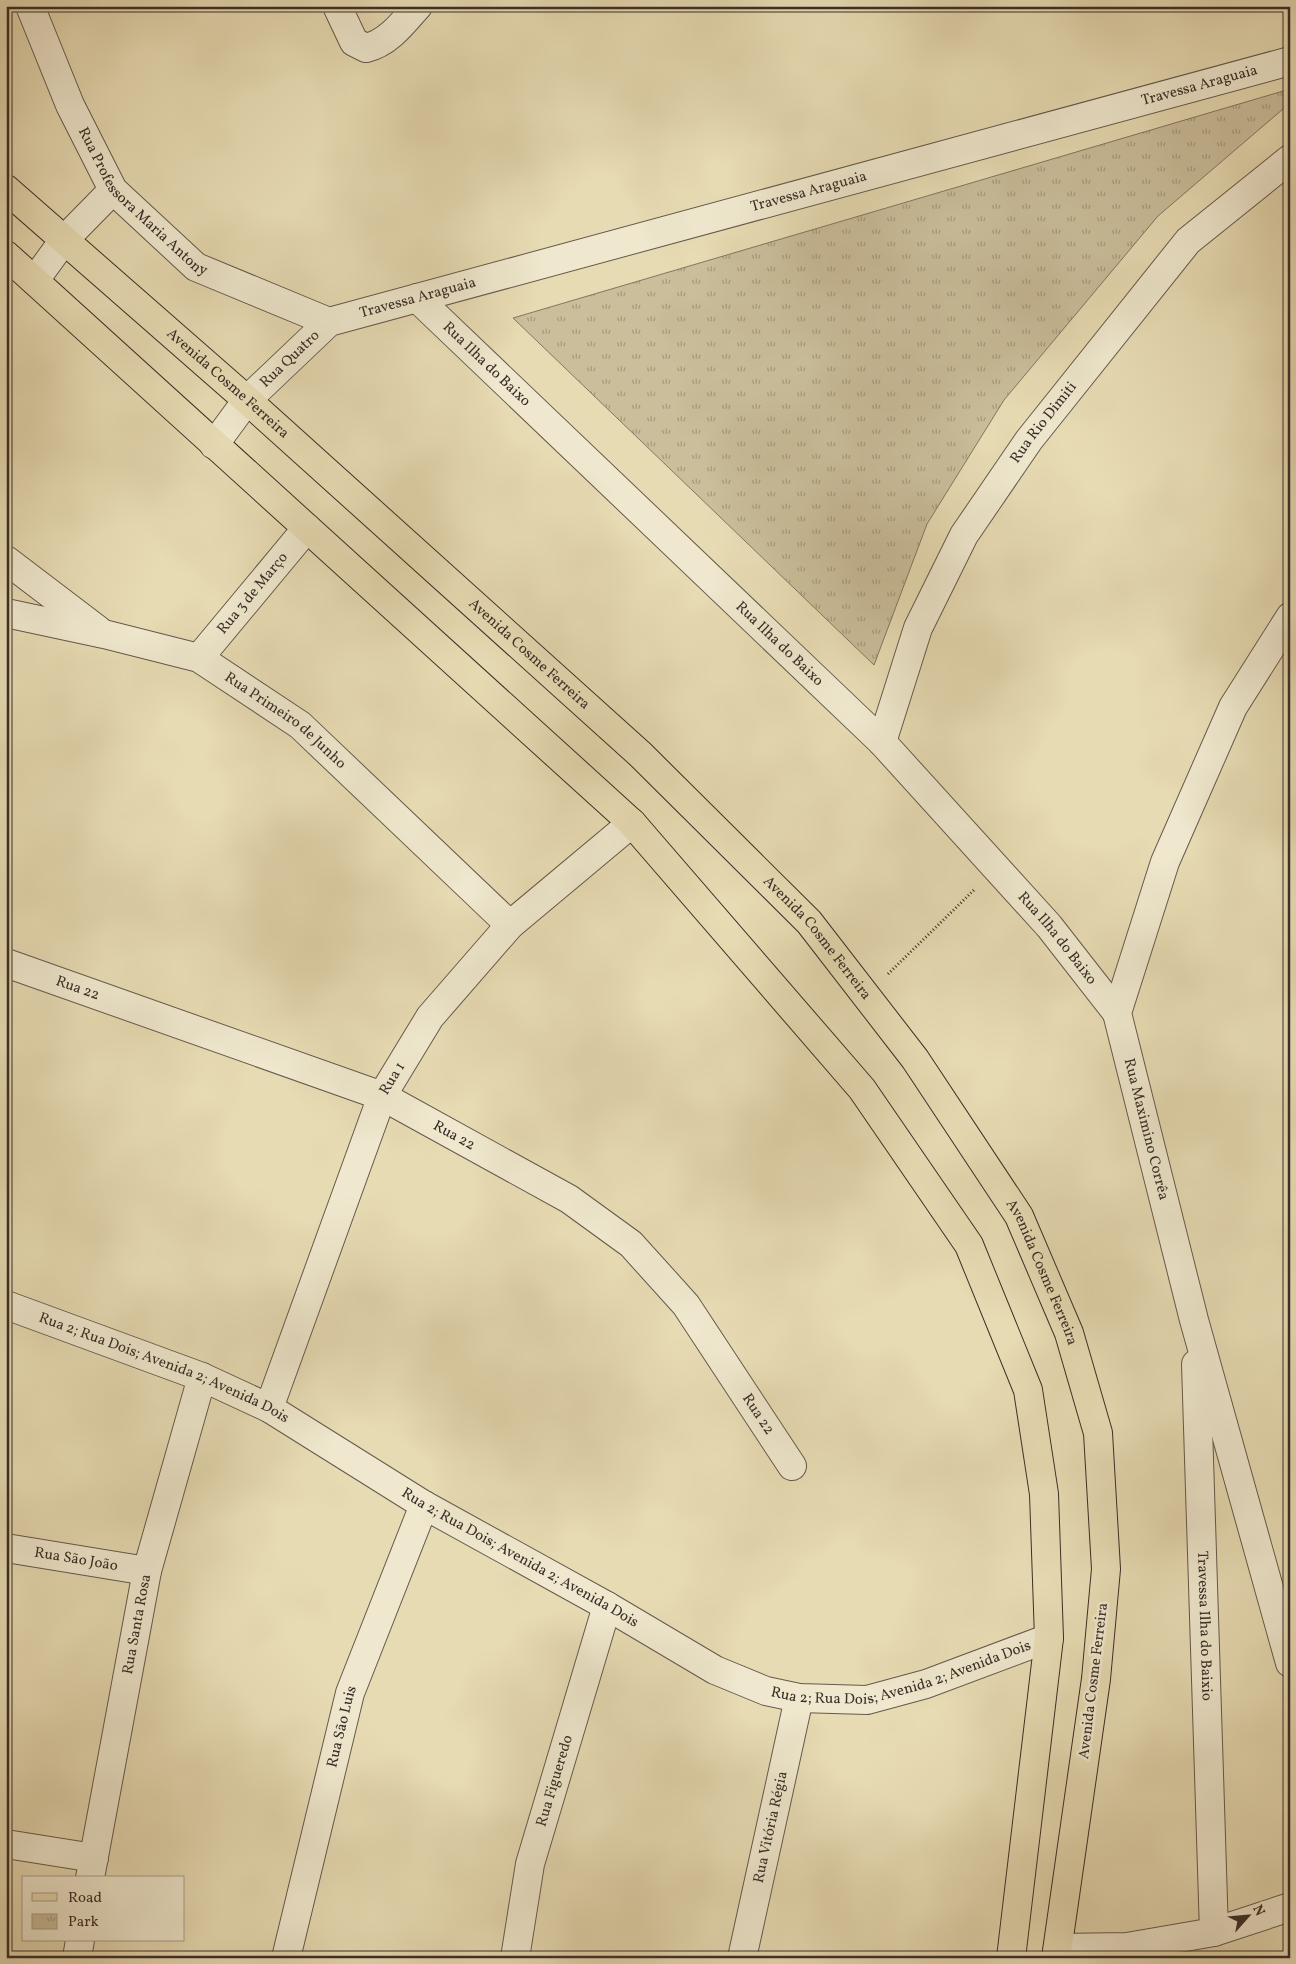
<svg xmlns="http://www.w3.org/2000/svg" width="1296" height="1964" viewBox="0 0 1296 1964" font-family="Vollkorn,serif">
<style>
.park{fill:url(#park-tufts);stroke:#827662}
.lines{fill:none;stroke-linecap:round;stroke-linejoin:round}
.minor-casing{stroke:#65594b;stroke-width:30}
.major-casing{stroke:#3a2e28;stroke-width:30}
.path{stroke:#3a2e28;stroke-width:3;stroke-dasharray:1 2.5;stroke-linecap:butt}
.minor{stroke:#efe8ce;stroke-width:28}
.major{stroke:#e7dbb3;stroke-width:28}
.labels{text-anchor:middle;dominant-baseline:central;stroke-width:5;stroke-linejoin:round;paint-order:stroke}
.street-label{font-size:15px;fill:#3a2e28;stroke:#efe8ce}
</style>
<defs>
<pattern id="park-tufts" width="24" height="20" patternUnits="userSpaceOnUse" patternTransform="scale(1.25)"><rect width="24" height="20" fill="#cabe9b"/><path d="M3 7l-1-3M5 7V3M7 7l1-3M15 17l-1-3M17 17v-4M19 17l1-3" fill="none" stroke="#a59b7e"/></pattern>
</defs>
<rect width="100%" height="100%" fill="#e7dbb3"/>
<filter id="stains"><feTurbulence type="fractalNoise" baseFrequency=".004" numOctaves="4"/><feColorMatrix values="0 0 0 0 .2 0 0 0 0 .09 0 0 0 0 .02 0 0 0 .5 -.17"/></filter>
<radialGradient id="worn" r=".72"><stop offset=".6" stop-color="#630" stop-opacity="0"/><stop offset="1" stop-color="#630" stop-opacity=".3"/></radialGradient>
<path class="park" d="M1290,89V103L1158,216L1004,400L927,524L874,665L513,318Z"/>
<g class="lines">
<g class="minor-casing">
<g id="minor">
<path id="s1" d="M30,6L70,105L113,190L196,267L329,322"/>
<path d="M337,6L354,42L366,48C388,43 403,23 418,6"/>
<path d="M35,280L64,240L113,190"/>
<path id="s2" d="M417,298L882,742L1049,926L1117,1013"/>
<path id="s3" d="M214,445L247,400L329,322L1290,61"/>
<path d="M6,560L98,630"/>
<path id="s4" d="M6,613L104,634L199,658L300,725L510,925"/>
<path id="s5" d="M1290,617L1233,707L1165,862L1117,1013L1194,1320L1290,1663"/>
<path id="s6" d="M199,658L307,528"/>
<path id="s7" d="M882,742L918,628L964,535L1029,440L1188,241L1290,159"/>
<path id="s8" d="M6,963L382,1096L569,1199L631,1244L686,1305L792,1466"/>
<path id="s9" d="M6,1305L202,1377L269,1408L424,1505L607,1606L715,1670L766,1691L799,1698L867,1700L926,1684L1049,1638"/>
<path id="s10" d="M1196,1364L1214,1932"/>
<path id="s11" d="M269,1408L382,1096L430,1017L510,925L632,823"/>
<path id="s12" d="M6,1548L147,1571"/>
<path d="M6,1844L94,1858"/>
<path id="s13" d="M90,1878L147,1571L202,1377"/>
<path d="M1058,1948L1127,1947L1214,1932L1290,1907"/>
<path d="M77,1958L80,1940"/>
<path id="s14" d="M286,1958L350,1693L424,1505"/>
<path id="s15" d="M515,1958L530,1864L607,1606"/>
<path id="s16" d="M742,1958L799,1698"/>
</g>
</g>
<g class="major-casing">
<g id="major">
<path id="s17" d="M6,189L247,400L641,755L809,922L915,1059L1019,1216L1069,1333L1098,1433L1106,1569L1096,1679L1056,1958"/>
<path d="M6,255L632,823L862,1089L969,1245L1028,1390L1044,1494L1049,1638L1011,1958"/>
</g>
</g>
<path class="path" d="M888,974L975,889"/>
<use href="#minor" class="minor"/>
<use href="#major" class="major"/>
</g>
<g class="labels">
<g class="street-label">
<text stroke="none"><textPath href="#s3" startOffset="1071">Travessa Araguaia</textPath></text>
<text stroke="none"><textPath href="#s3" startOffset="666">Travessa Araguaia</textPath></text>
<text stroke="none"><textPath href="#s1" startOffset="230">Rua Professora Maria Antony</textPath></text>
<text stroke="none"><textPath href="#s3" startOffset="261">Travessa Araguaia</textPath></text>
<text stroke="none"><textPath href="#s3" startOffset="115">Rua Quatro</textPath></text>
<text stroke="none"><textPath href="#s2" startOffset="96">Rua Ilha do Baixo</textPath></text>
<text stroke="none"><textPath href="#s17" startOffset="295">Avenida Cosme Ferreira</textPath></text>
<text stroke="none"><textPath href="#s7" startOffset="361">Rua Rio Dimiti</textPath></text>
<text stroke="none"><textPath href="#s6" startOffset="84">Rua 3 de Março</textPath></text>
<text stroke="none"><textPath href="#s2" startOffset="501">Rua Ilha do Baixo</textPath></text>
<text stroke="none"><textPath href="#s17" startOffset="700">Avenida Cosme Ferreira</textPath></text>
<text stroke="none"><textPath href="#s4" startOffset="305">Rua Primeiro de Junho</textPath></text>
<text stroke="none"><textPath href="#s17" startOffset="1105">Avenida Cosme Ferreira</textPath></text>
<text stroke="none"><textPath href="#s2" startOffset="906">Rua Ilha do Baixo</textPath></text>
<text stroke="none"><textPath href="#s8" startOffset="76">Rua 22</textPath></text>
<text stroke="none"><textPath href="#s11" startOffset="352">Rua 1</textPath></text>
<text stroke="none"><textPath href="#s5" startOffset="554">Rua Maximino Corrêa</textPath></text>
<text stroke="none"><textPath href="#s8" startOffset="481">Rua 22</textPath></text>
<text stroke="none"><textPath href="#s17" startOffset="1510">Avenida Cosme Ferreira</textPath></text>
<text stroke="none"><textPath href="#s9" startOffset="170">Rua 2; Rua Dois; Avenida 2; Avenida Dois</textPath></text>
<text stroke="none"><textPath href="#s8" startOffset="902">Rua 22</textPath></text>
<text stroke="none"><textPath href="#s9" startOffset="575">Rua 2; Rua Dois; Avenida 2; Avenida Dois</textPath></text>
<text stroke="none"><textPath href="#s12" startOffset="71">Rua São João</textPath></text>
<text stroke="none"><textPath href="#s13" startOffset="258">Rua Santa Rosa</textPath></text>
<text stroke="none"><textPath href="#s10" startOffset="262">Travessa Ilha do Baixio</textPath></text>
<text stroke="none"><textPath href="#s9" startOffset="995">Rua 2; Rua Dois; Avenida 2; Avenida Dois</textPath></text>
<text transform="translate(1094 1681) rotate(-83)">Avenida Cosme Ferreira</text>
<text stroke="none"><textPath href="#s14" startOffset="238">Rua São Luis</textPath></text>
<text stroke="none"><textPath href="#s15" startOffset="182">Rua Figueredo</textPath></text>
<text stroke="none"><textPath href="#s16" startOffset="134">Rua Vitória Régia</textPath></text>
</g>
</g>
<rect width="1296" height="1964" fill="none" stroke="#e7dbb3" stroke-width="25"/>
<rect x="8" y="8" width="1281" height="1949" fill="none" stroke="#3a2e28" stroke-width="2.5"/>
<rect x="12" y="12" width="1271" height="1939" fill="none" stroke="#3a2e28"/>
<rect x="22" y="1876" width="162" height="65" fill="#efe8ce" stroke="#a79e8c"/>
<rect x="32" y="1893" width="25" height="8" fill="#e7dbb3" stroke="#a79e8c"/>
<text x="68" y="1902" font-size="15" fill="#3a2e28">Road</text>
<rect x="32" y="1914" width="25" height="15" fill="url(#park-tufts)" stroke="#a79e8c"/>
<text x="68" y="1926" font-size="15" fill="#3a2e28">Park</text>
<g transform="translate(1248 1916) rotate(63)" stroke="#efe8ce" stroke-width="4" paint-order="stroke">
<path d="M0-4L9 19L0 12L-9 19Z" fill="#3a2e28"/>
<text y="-8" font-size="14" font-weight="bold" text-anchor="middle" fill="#3a2e28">N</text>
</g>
<rect width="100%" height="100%" filter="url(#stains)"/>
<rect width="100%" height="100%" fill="url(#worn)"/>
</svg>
